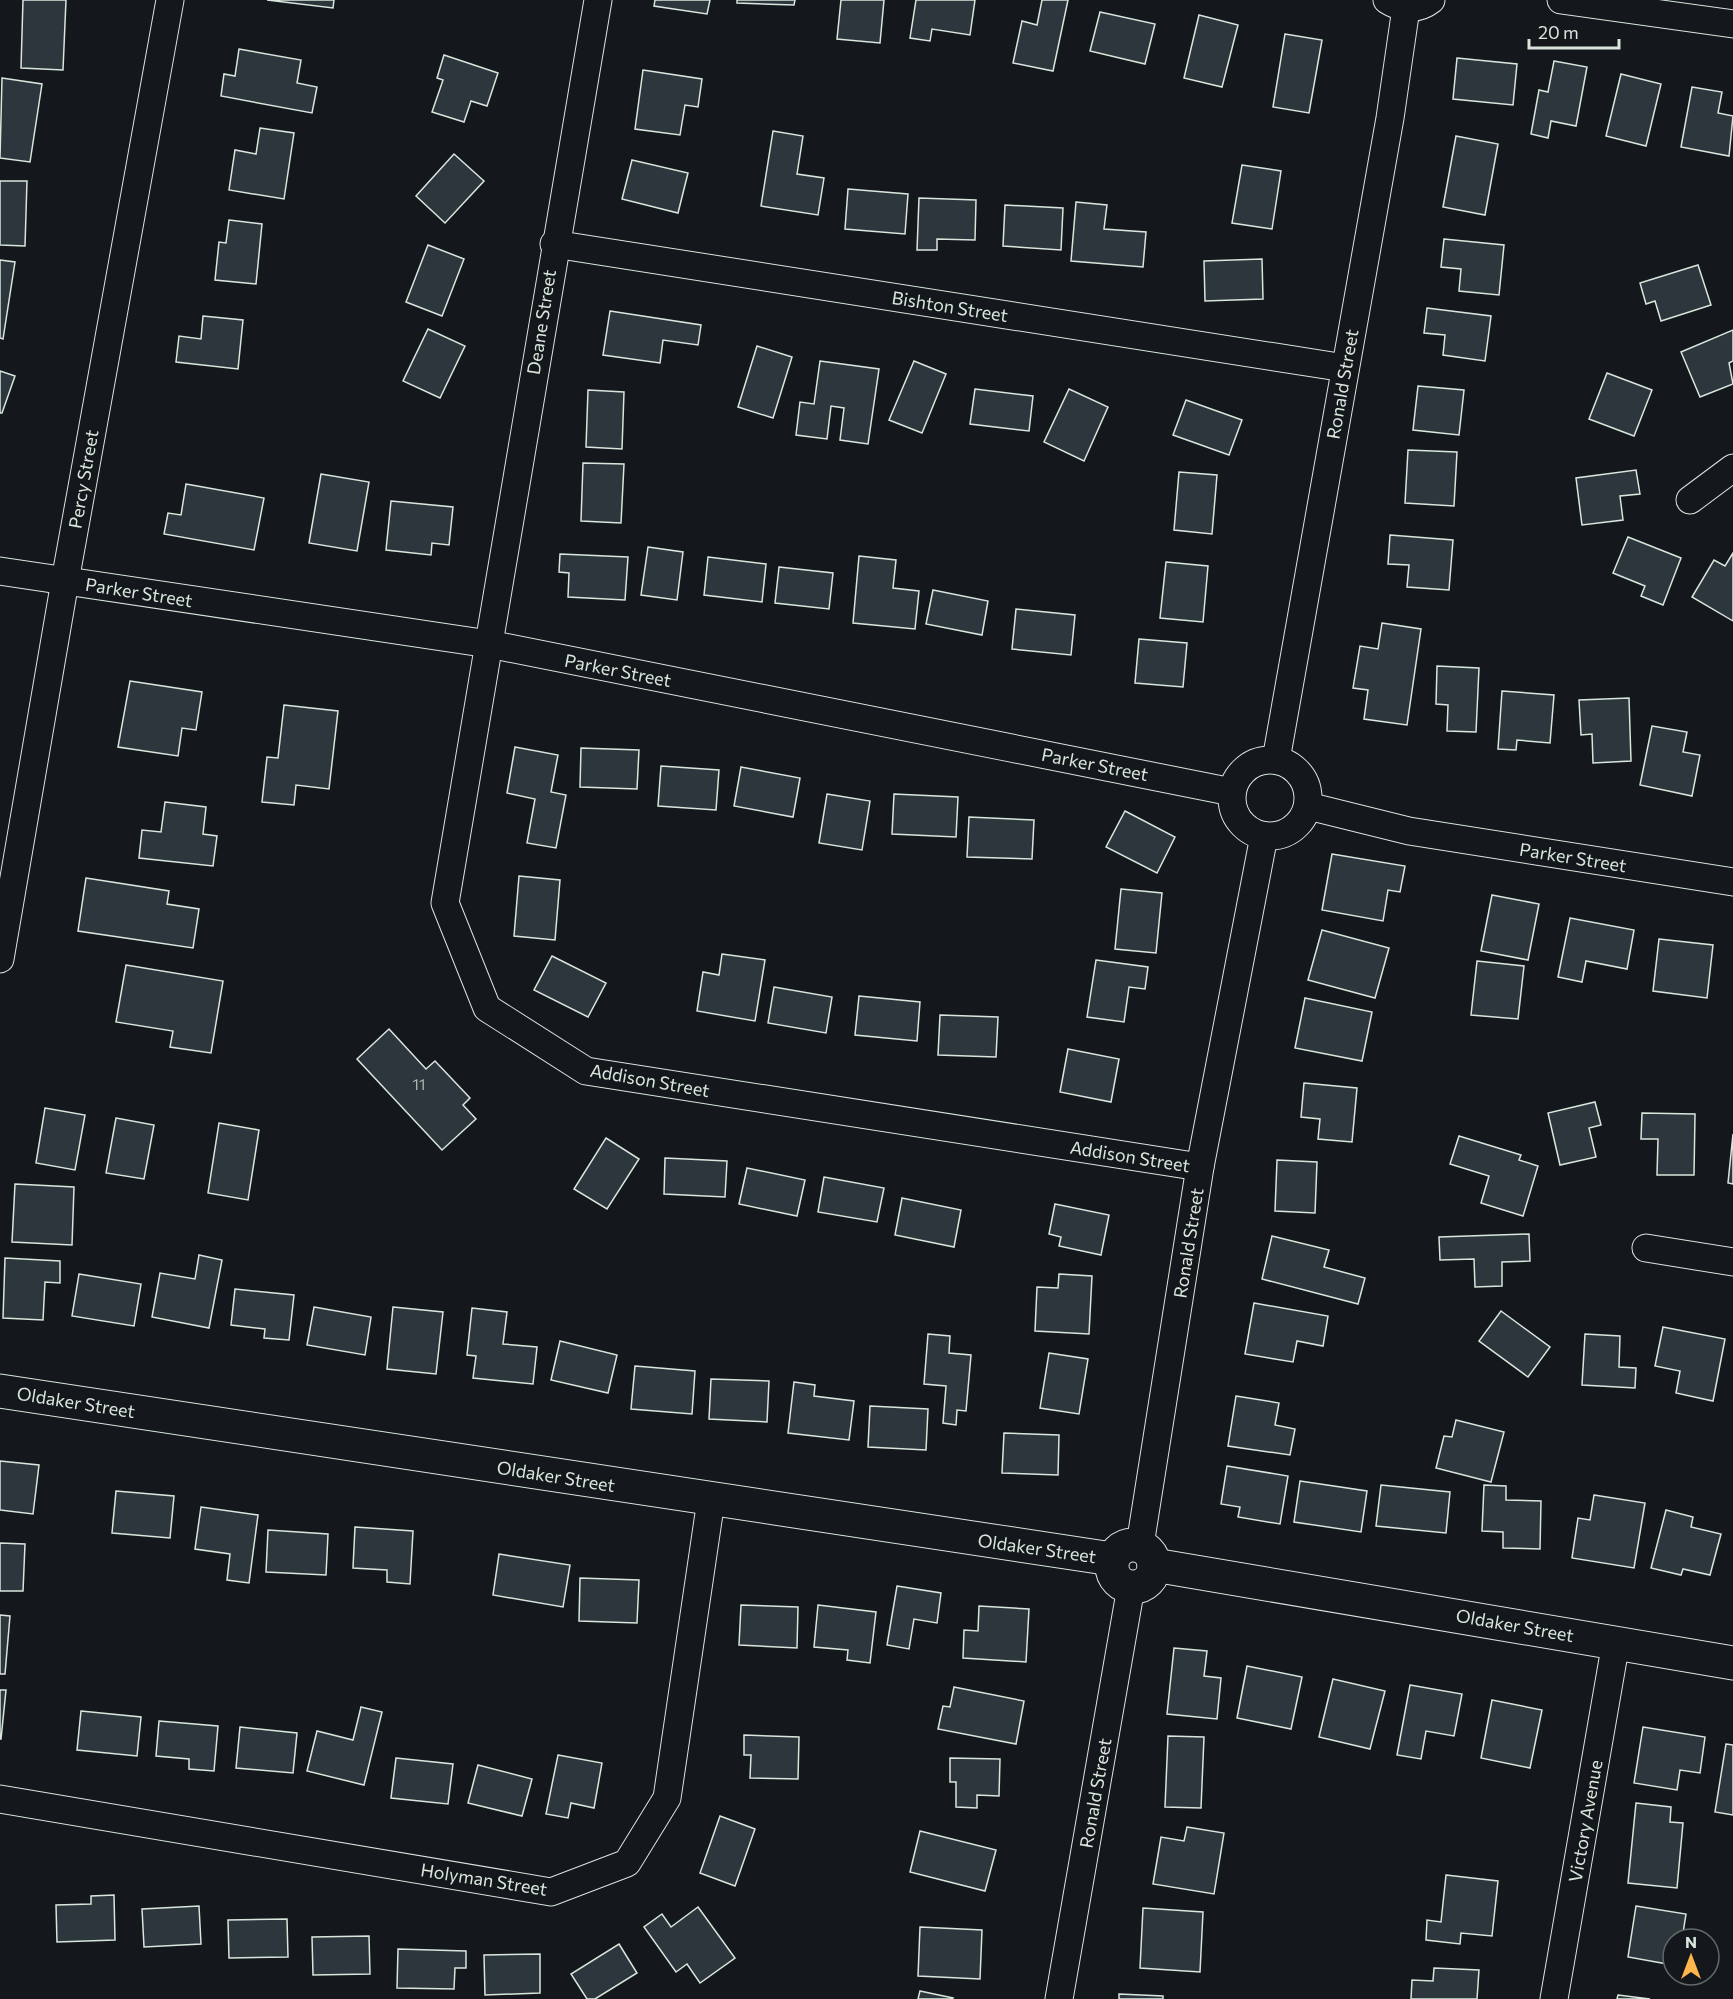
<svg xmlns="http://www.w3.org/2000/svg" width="1733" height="1999" viewBox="0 0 1733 1999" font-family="Commissioner,sans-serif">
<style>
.building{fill:#2c363c;stroke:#d8e6dc;stroke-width:1.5}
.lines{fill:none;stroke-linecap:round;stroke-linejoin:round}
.street-casing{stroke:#d8e6dc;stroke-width:29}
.secondary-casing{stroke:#d8e6dc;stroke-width:35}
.street{stroke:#14181c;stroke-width:27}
.secondary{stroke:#14181c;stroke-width:33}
.labels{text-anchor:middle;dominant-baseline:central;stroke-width:4.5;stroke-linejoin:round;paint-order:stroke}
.number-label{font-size:15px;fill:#adbab4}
.street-label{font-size:18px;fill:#d8e6dc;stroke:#14181c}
</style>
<rect width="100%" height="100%" fill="#14181c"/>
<g class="building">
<path d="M23,0H66L63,70L21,68Z"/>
<path d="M267,0H334L333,8Z"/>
<path d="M655,0H710L707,14L654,6Z"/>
<path d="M737,0H795L794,5L737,3Z"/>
<path d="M841,0H884L880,43L837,39Z"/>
<path d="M916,0H975L970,35L932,29L930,41L910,38Z"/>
<path d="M1042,0H1068L1053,71L1013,63L1022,21L1037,25Z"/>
<path d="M1100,12L1155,24L1145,64L1090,51Z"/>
<path d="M1199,15L1238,25L1222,87L1184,78Z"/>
<path d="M1285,34L1322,40L1309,113L1273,107Z"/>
<path d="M239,49L301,60L297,83L317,87L312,113L221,96L224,74L235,76Z"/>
<path d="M444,55L498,73L487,106L471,101L464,122L432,112L443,80L437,78Z"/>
<path d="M1457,58L1517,64L1513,105L1453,99Z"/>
<path d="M1554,61L1587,67L1576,126L1551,121L1548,138L1531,134L1539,90L1548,92Z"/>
<path d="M643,70L702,79L698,107L685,105L680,135L635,129Z"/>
<path d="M1621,74L1661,84L1646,146L1606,136Z"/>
<path d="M2,78L42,84L30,162L0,158Z"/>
<path d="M1692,87L1722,92L1718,113L1733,116L1729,156L1681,147Z"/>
<path d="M260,128L294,133L284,199L229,190L235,150L256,154Z"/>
<path d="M773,131L803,136L797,174L824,178L818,215L761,206Z"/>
<path d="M1456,136L1498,144L1485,215L1443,207Z"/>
<path d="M454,154L484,181L445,223L416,196Z"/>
<path d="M632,160L688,173L678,213L622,199Z"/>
<path d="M1242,165L1281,171L1272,229L1232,223Z"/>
<path d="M0,181H27L25,246L0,245Z"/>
<path d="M848,189L908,194L905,234L845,229Z"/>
<path d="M919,198L976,200L975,240L937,239V250H917Z"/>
<path d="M1076,202L1107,205L1104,229L1146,232L1143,267L1071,261Z"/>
<path d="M1005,205L1063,208L1061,250L1003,246Z"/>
<path d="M229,220L262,224L256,284L215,280L219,242L226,243Z"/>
<path d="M1444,239L1504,245L1499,295L1459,291L1461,269L1441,267Z"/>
<path d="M428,245L464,259L442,316L406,302Z"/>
<path d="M1262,259L1263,299L1205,301L1204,261Z"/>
<path d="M0,260L15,262L3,339L0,338Z"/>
<path d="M1698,265L1711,305L1661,321L1655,301L1646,304L1640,283Z"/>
<path d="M1427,308L1491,316L1485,361L1443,355L1445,335L1424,333Z"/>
<path d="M610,311L701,325L698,345L663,340L660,363L603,355Z"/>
<path d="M203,316L243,320L238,369L176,362L179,336L201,339Z"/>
<path d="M428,329L465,346L440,398L403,381Z"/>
<path d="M1733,330V361L1729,363L1733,384L1700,397L1681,352Z"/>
<path d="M757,346L792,357L773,418L738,407Z"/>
<path d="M820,361L879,369L868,444L840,440L844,408L831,406L827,439L796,435L800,402L814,404Z"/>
<path d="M914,361L946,374L922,433L889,420Z"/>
<path d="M0,371L15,376L2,413H0Z"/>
<path d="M1607,373L1652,390L1634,436L1589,419Z"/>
<path d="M1418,386L1464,390L1459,435L1413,430Z"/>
<path d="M975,389L1033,396L1029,431L970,424Z"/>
<path d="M1069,389L1108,407L1084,461L1044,442Z"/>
<path d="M588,390L624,392L622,449L586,447Z"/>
<path d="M1186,400L1242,420L1229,455L1173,435Z"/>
<path d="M1408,450L1457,452L1454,506L1405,503Z"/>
<path d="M583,463L624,464L621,523L581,521Z"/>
<path d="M1636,470L1640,494L1620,496L1623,520L1582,525L1576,478Z"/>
<path d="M1179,472L1217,475L1212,534L1174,530Z"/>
<path d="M321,474L369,482L357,551L309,543Z"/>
<path d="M186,484L264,498L254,550L164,534L168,513L181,515Z"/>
<path d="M391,501L453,507L449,545L432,543L431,555L386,550Z"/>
<path d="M1390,535L1453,540L1449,590L1407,587L1409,565L1388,564Z"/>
<path d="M1628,537L1681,558L1663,605L1641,596L1645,586L1613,573Z"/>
<path d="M648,547L683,552L677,600L641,595Z"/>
<path d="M1733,553V621L1692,597L1714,560L1725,566Z"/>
<path d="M560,554L628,557L625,600L568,597L569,573L559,572Z"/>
<path d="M859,556L896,560L893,588L919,591L915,629L853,623Z"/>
<path d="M708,557L766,564L762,602L704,595Z"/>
<path d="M1166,562L1208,566L1203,622L1160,618Z"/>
<path d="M779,567L833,573L829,609L775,603Z"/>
<path d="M933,590L988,601L982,635L926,624Z"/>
<path d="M1016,609L1075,615L1071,655L1012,649Z"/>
<path d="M1382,623L1421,629L1407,725L1364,719L1368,690L1353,688L1360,646L1378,649Z"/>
<path d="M1139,639L1187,643L1183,687L1135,683Z"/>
<path d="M1437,666L1479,668L1476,732L1447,731L1448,705L1436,704Z"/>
<path d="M130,681L202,692L196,730L182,728L178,756L118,747Z"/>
<path d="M1502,691L1554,695L1550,743L1517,740L1516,750L1498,749Z"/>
<path d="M1629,698L1631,761L1593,763L1592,734L1581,735L1579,700Z"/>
<path d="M284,705L338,711L329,789L296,785L294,805L262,802L267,757L278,758Z"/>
<path d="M1652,726L1687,732L1683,752L1700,755L1692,796L1640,785Z"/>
<path d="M515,747L558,755L551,792L566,795L556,848L527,843L535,799L507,793Z"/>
<path d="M581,748L639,750L637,789L580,787Z"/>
<path d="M661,766L719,770L716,810L658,806Z"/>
<path d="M741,767L800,778L793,817L734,806Z"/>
<path d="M827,794L870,801L862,850L819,843Z"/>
<path d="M894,794L958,797L956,837L892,834Z"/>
<path d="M165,802L206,807L203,834L217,836L213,866L139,858L142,830L161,832Z"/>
<path d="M1125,811L1175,837L1157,873L1106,847Z"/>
<path d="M969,817L1034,820L1032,859L967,857Z"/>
<path d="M1332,854L1405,866L1400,892L1388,890L1383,921L1322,910Z"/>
<path d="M519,876L560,880L555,940L514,936Z"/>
<path d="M86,878L169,891L167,904L199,909L193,948L78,931Z"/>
<path d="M1121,889L1162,893L1156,953L1115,949Z"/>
<path d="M1492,895L1539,904L1528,960L1481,951Z"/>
<path d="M1570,918L1634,930L1627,969L1586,961L1582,982L1558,977Z"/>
<path d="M1322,930L1389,948L1375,998L1308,980Z"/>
<path d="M1659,939L1713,945L1707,998L1653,991Z"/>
<path d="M722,954L765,960L755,1021L697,1011L703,972L719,975Z"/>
<path d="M552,956L606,983L588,1017L534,990Z"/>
<path d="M1096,960L1148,967L1145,989L1129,987L1124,1022L1087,1017Z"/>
<path d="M1477,961L1524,966L1518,1019L1471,1015Z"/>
<path d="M126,965L223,981L211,1053L170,1047L173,1031L116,1022Z"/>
<path d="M774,987L832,997L826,1033L768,1023Z"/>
<path d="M859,996L920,1002L917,1041L855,1035Z"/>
<path d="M1305,998L1372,1012L1362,1061L1295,1048Z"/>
<path d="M940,1015L998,1017L996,1057L938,1055Z"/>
<path d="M389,1029L426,1069L435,1061L470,1098L463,1105L476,1119L442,1150L357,1059Z"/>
<path d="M1068,1049L1119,1059L1111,1102L1060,1092Z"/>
<path d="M1304,1083L1357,1088L1352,1142L1318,1139L1320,1119L1301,1117Z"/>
<path d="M1595,1102L1601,1125L1589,1128L1596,1157L1560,1165L1548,1113Z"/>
<path d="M45,1108L85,1115L75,1170L36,1163Z"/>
<path d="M1642,1113L1695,1114L1694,1175H1657L1658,1139H1641Z"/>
<path d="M116,1118L154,1125L144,1179L106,1173Z"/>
<path d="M219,1123L259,1130L248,1200L208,1193Z"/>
<path d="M1733,1134V1184L1728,1183Z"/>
<path d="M1459,1136L1521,1155L1519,1160L1538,1166L1523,1216L1481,1203L1489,1176L1450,1164Z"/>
<path d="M606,1138L639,1159L607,1209L574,1189Z"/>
<path d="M665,1158L727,1161L725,1197L664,1194Z"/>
<path d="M1277,1160L1317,1162L1315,1213L1275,1211Z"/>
<path d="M747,1168L805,1180L797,1216L739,1204Z"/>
<path d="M824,1177L884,1188L877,1222L818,1212Z"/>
<path d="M15,1184L74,1187L72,1245L12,1242Z"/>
<path d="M902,1198L961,1210L954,1247L895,1235Z"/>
<path d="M1055,1204L1109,1215L1101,1255L1059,1246L1061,1237L1049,1234Z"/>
<path d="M1529,1234L1530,1261L1502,1262V1286L1475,1287L1474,1259L1440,1260L1439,1237Z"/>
<path d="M1272,1236L1329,1250L1324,1267L1365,1278L1358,1304L1262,1279Z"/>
<path d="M199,1255L222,1260L209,1328L152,1317L160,1273L195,1279Z"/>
<path d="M5,1258L60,1261V1283L45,1282L43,1320L3,1318Z"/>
<path d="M79,1274L141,1284L134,1326L72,1316Z"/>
<path d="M1059,1274L1092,1276L1089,1334L1035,1331L1037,1287L1058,1288Z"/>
<path d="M235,1289L294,1295L289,1340L264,1338L265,1329L231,1325Z"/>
<path d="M1254,1303L1328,1316L1323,1346L1297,1341L1293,1362L1245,1354Z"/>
<path d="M314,1307L371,1317L365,1355L307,1345Z"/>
<path d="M393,1307L443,1312L436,1374L387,1369Z"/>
<path d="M472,1308L507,1312L503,1344L537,1347L533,1384L473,1378L476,1356L467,1355Z"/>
<path d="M1501,1311L1550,1347L1528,1377L1479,1341Z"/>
<path d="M1663,1327L1725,1339L1713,1401L1676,1393L1680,1371L1655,1366Z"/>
<path d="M928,1334L950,1336L949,1353L971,1355L966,1411L957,1410L956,1425L943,1423L946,1386L924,1384Z"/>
<path d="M1585,1334L1620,1336L1619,1367L1636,1368L1635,1388L1582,1385Z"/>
<path d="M560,1341L617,1355L608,1393L551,1380Z"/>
<path d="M1049,1353L1088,1359L1079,1414L1040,1408Z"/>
<path d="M635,1366L695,1371L692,1414L631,1409Z"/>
<path d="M711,1379L769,1381L767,1422L709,1419Z"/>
<path d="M794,1382L815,1385L814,1396L854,1401L849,1440L788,1433Z"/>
<path d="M1236,1396L1279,1403L1275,1425L1295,1429L1290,1455L1228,1446Z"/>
<path d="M870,1406L928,1409L926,1450L868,1447Z"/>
<path d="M1456,1420L1504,1432L1491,1482L1436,1468L1444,1436L1452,1437Z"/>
<path d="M1004,1433L1059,1435L1058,1475L1002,1473Z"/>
<path d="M0,1461L39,1465L33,1514L0,1510Z"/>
<path d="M1227,1466L1288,1476L1280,1524L1238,1517L1240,1507L1221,1504Z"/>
<path d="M1300,1481L1367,1491L1361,1532L1294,1522Z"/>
<path d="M1381,1485L1450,1492L1446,1533L1376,1526Z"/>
<path d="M1484,1485L1506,1486V1500L1541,1501L1540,1549L1503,1548V1532L1482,1531Z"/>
<path d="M116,1491L174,1496L170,1538L112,1533Z"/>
<path d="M1594,1495L1645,1503L1634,1568L1572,1558L1578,1518L1590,1520Z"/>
<path d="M201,1507L258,1515L249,1583L227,1580L230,1554L195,1549Z"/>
<path d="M1666,1510L1693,1517L1691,1527L1721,1534L1710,1575L1683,1569L1681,1575L1651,1568Z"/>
<path d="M355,1527L413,1531L410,1584L387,1582V1570L353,1568Z"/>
<path d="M268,1530L328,1534L326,1575L266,1572Z"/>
<path d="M0,1543L25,1544L23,1591H0Z"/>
<path d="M499,1554L570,1565L563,1607L493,1595Z"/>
<path d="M580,1578L639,1580L637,1623L579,1621Z"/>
<path d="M897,1586L941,1593L937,1623L914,1619L909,1649L887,1645Z"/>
<path d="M741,1605L798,1607L797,1648L739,1645Z"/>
<path d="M818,1605L876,1612L870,1663L847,1660L848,1650L814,1647Z"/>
<path d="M979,1606L1029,1609L1026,1662L963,1658L964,1630L978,1631Z"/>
<path d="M0,1615L10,1616L5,1674H0Z"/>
<path d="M1174,1648L1207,1651L1204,1676L1221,1678L1217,1719L1167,1714Z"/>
<path d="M1247,1666L1302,1677L1291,1729L1237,1718Z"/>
<path d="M1333,1679L1385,1691L1370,1749L1319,1737Z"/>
<path d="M1410,1685L1462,1694L1454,1736L1426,1731L1421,1759L1397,1755Z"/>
<path d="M954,1687L1024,1701L1016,1744L938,1729L943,1706L950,1707Z"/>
<path d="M0,1690H6L1,1739H0Z"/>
<path d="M1492,1700L1542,1710L1530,1768L1481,1758Z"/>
<path d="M361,1707L382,1712L364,1785L307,1771L317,1731L353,1740Z"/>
<path d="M81,1711L141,1717L137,1756L77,1750Z"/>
<path d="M159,1721L218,1726L214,1771L189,1769V1759L156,1756Z"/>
<path d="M240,1727L297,1733L293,1773L236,1768Z"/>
<path d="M1643,1727L1705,1737L1700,1773L1680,1770L1677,1790L1634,1783Z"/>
<path d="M744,1735L799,1737L798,1779L750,1778L751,1755H744Z"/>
<path d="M1168,1736L1204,1737L1201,1808L1165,1807Z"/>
<path d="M1726,1744L1733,1745V1815L1715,1812Z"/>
<path d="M558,1755L602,1763L594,1808L571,1803L568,1818L546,1814Z"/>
<path d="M396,1758L453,1764L448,1804L391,1798Z"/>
<path d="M950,1758L1000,1759L999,1796L977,1795V1808L956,1807V1782H950Z"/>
<path d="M478,1765L532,1779L522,1816L468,1803Z"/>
<path d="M1636,1803L1671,1807L1670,1822L1683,1823L1677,1888L1628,1883Z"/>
<path d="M720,1816L755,1829L735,1886L700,1873Z"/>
<path d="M1187,1827L1224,1833L1214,1894L1153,1884L1161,1837L1184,1841Z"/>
<path d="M920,1831L996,1850L985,1891L910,1872Z"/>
<path d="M1446,1875L1498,1881L1492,1936L1461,1933L1460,1944L1426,1940L1427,1920L1441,1922Z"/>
<path d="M114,1895L115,1940L57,1942L56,1905L91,1904V1896Z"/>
<path d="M199,1906L201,1944L144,1947L142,1909Z"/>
<path d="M1636,1906L1686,1914L1682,1939H1673V1965L1628,1957Z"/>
<path d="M698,1907L735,1958L700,1983L687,1964L676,1972L644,1927L662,1914L671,1927Z"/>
<path d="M1143,1908L1203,1912L1200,1972L1140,1968Z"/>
<path d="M287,1919L288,1957L229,1958L228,1920Z"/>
<path d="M920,1927L982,1930L980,1979L918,1976Z"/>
<path d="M369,1936L370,1974L313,1975L312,1937Z"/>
<path d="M619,1944L637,1973L595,1999H587L571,1974Z"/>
<path d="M398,1949L466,1951V1968H455L454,1989L397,1988Z"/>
<path d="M540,1954V1993L485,1995L484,1955Z"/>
<path d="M1434,1968L1479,1970L1477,1999H1411L1412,1980L1433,1981Z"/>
<path d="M920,1991L953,1998L952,1999H918Z"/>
<path d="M1119,1994L1163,1996V1999H1119Z"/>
<path d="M1618,1995L1650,1999H1617Z"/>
</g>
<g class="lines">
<g class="street-casing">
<g id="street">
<path d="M598,0L445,903L487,1008L586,1071L1200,1167"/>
<path d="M1387,0C1401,9 1417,11 1431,0"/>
<path d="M1561,0L1733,24"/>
<path d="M554,244L1345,368"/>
<path d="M1690,500L1733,468"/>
<path d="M0,571L489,644L1232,792"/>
<circle cx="1270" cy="798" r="38"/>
<path d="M1276,760L1390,118L1406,8"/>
<path d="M1308,806L1409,831L1733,882"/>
<path d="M0,959L65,581L170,0"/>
<path d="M1646,1248L1733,1262"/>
<path d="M1140,1545L1200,1167L1264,836"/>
<path d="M0,1799L551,1892L627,1863L667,1798L711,1500"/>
<path d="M1059,1999L1131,1587"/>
<path d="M1554,1999L1616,1642"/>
</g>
</g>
<g class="secondary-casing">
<g id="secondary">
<path d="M0,1391L1112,1559"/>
<circle cx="1133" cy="1566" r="21"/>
<path d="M1154,1565L1733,1663"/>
</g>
</g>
<use href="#street" class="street"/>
<use href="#secondary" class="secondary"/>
</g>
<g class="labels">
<g class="number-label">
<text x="419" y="1084">11</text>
</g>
<g class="street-label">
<text transform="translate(950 306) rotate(9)">Bishton Street</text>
<text transform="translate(541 322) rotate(-81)">Deane Street</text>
<text transform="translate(1342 384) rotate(-80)">Ronald Street</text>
<text transform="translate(83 479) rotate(-80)">Percy Street</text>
<text transform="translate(139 592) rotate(9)">Parker Street</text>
<text transform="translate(618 670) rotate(11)">Parker Street</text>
<text transform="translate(1095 764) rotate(11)">Parker Street</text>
<text transform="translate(1573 857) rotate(9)">Parker Street</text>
<text transform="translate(650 1080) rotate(10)">Addison Street</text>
<text transform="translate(1130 1156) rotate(9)">Addison Street</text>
<text transform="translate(1188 1243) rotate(-81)">Ronald Street</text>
<text transform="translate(76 1402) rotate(9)">Oldaker Street</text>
<text transform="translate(556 1476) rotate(9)">Oldaker Street</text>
<text transform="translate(1037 1548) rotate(8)">Oldaker Street</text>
<text transform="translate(1515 1625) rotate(10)">Oldaker Street</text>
<text transform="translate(1095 1793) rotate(-80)">Ronald Street</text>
<text transform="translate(1585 1821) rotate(-80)">Victory Avenue</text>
<text transform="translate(484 1879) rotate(9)">Holyman Street</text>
</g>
</g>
<g transform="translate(1691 1957)"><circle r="28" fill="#14181c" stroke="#626a69" stroke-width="1.5"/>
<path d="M0-4.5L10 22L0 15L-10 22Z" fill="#ffb74d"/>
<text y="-9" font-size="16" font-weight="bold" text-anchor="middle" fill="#d8e6dc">N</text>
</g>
<path d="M1529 39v9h90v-9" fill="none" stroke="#d8e6dc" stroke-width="3"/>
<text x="1538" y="39" font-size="18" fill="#d8e6dc" stroke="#14181c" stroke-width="4.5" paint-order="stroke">20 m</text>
</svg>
